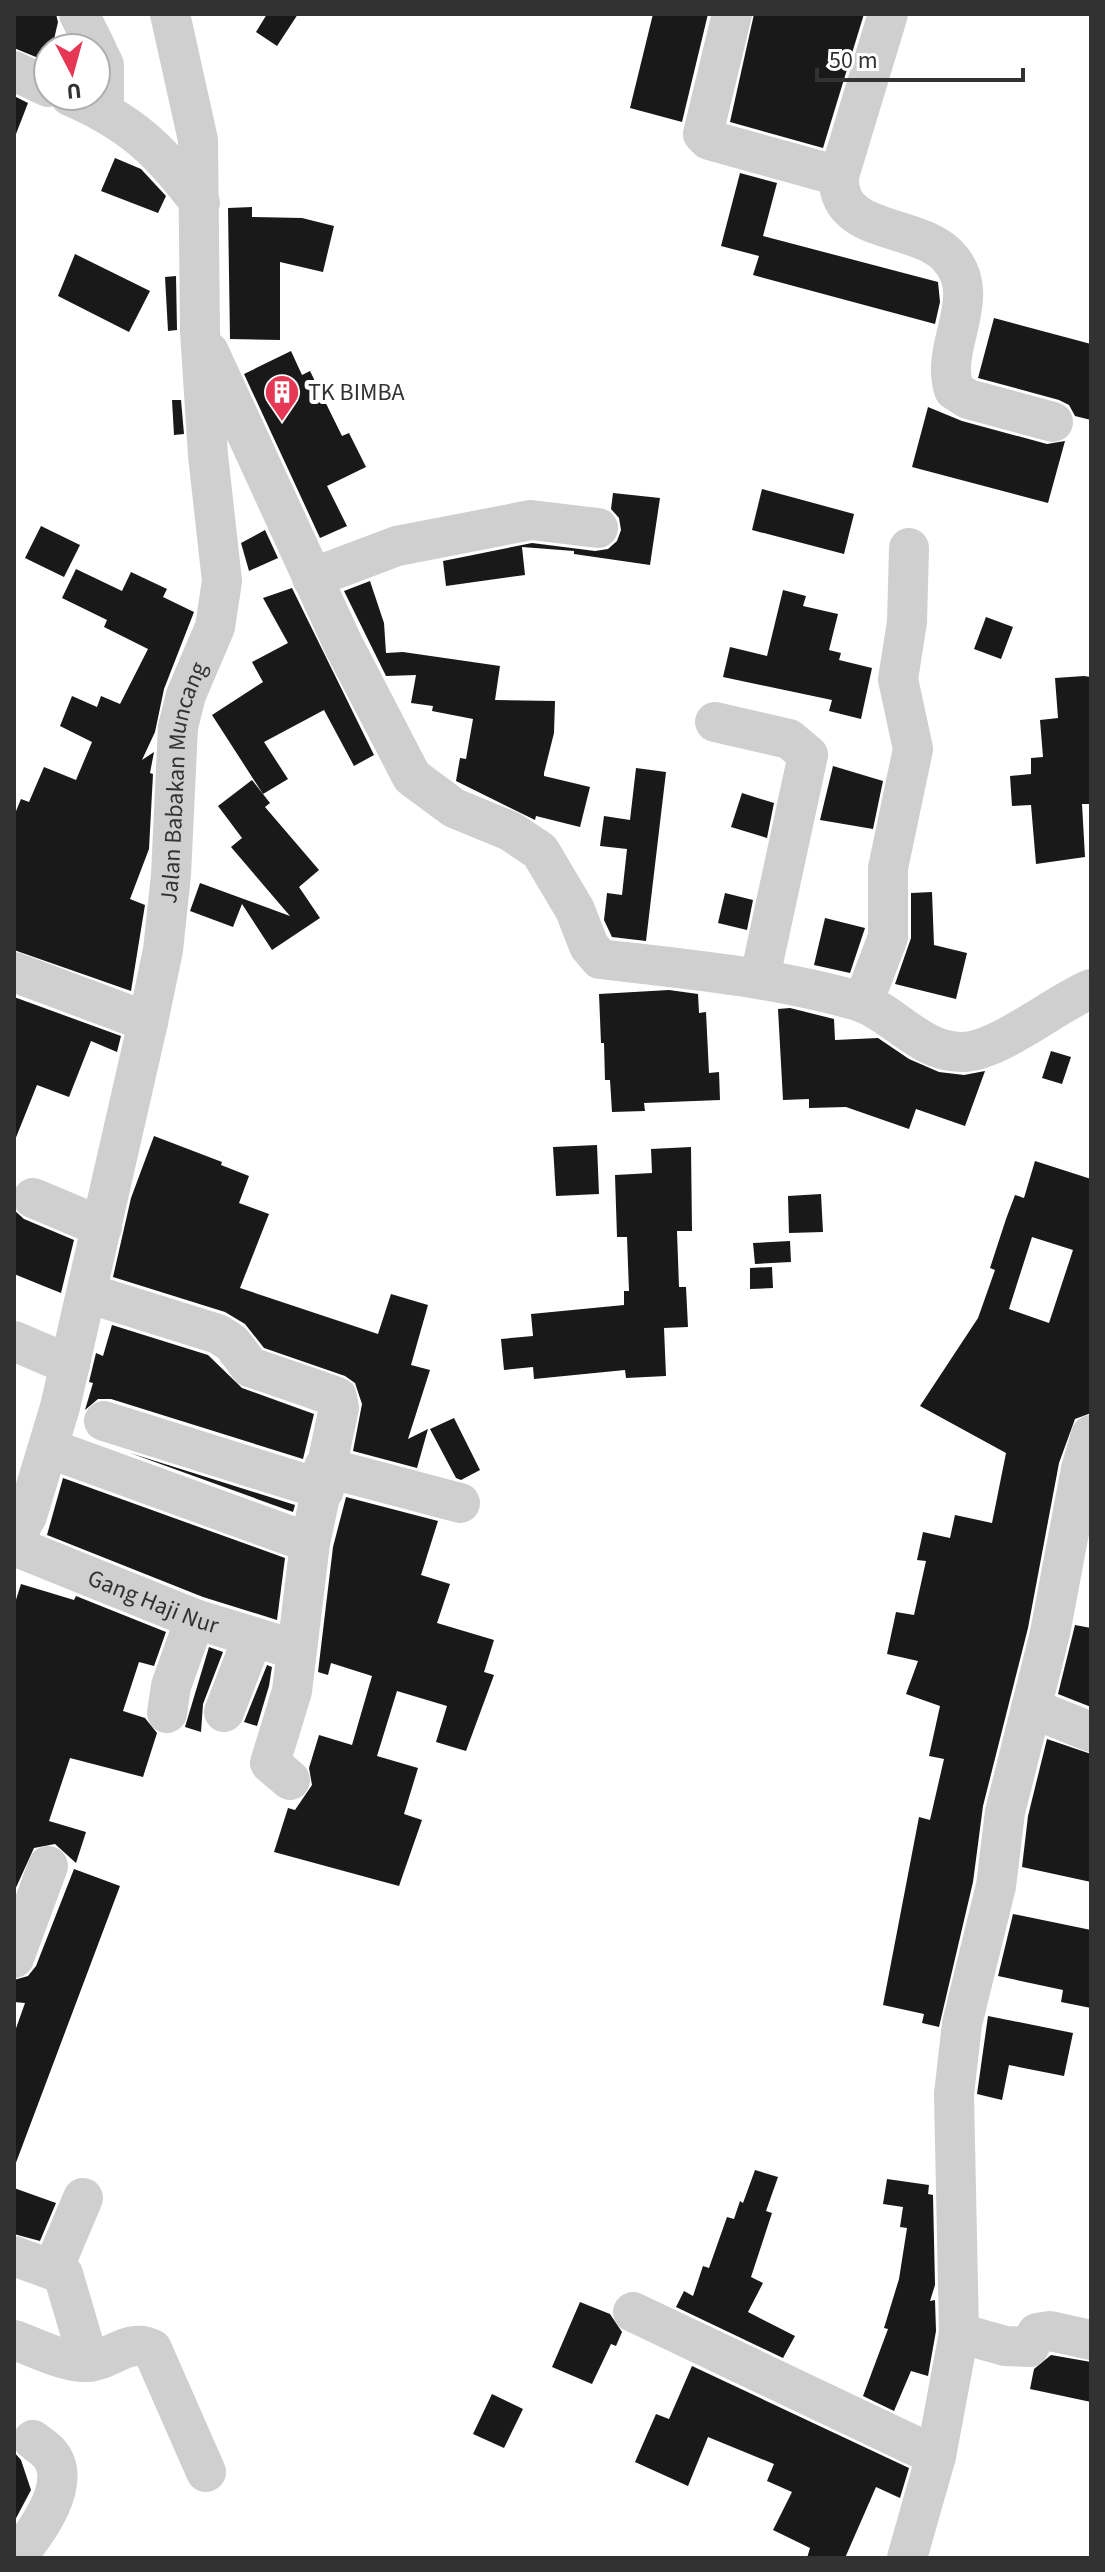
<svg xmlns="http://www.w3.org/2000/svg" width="1105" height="2572" viewBox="0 0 1105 2572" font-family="'Source Sans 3',sans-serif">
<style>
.building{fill:#191919;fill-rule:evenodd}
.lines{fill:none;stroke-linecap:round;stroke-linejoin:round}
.minor{stroke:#cfcfcf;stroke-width:40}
.labels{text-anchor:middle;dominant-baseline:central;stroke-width:8;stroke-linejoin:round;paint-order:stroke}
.poi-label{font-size:24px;fill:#323232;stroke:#fff;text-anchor:start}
.street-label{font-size:24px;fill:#323232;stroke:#fff}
</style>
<rect width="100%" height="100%" fill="#fff"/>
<g class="building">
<path d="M14,14H56L58,22L52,48H48V62L14,48Z"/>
<path d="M267,14H298L277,46L256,32Z"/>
<path d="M653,14H708L682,122L630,108Z"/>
<path d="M754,14H864L823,148L730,122Z"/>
<path d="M14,96L28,103L16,134H14Z"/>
<path d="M115,158L141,169L166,196L158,213L101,191Z"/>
<path d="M740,173L777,183L763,236L938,282L940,302L935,324L753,275L759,256L721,246Z"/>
<path d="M252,207V217L302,218L334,226L323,272L280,262V340L230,339L228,208Z"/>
<path d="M75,254L150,291L129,332L58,296Z"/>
<path d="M176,276L177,330L168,331L165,277Z"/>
<path d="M994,318L1091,344V420L1075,416L1069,405L1059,400L978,378Z"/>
<path d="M291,351L302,375L310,371L342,436L349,433L366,467L327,486L347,526L320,538L244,374Z"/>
<path d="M172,400H181L184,434L174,435Z"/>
<path d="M928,407L962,421L1047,444L1065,441L1048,503L912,467Z"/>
<path d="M762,489L854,514L844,554L752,530Z"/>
<path d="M613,493L660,498L650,565L574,554V551L522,547L525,575L446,586L443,561L532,543L595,551L608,549L617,541L621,530L619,518L611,509Z"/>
<path d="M41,526L80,545L64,577L25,558Z"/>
<path d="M265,530L278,558L249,571L241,543Z"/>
<path d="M76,569L122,591L131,572L167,589L163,597L194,612L164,689L155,732L142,760L154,752L150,773L153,774L149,849L130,899L145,905L131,991L14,950V816L21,799L29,802L44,767L76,780L92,742L60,726L72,696L97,707L101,696L120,704L148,649L104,627L107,620L62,598Z"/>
<path d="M370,581L384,623L386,653L403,652L500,666L495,700L555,701L554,733L544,773V776L590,787L580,827L536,816L535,820L456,781L460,758L466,759L473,719L432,711L433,706L411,703L416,675L386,676L344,591Z"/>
<path d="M292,588L374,755L354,766L324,710L264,742L288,779L263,794L212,715L263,682L252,662L288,643L263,598Z"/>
<path d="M783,590L806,596L803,606L838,614L829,650L841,653L839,660L872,668L861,719L829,711L832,700L723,677L730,647L767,656Z"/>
<path d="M986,617L1013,627L1001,659L974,649Z"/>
<path d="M1084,676L1091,677V804H1082L1085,857L1036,864L1031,805L1012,806L1010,776L1031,774V758L1043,757L1040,720L1058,718L1055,678Z"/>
<path d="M833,766L883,781L873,829L820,820Z"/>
<path d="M636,768L666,772L646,941L612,937L604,920L607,893L622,895L627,849L600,846L604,816L630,820Z"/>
<path d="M252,780L270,803L265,807L319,870L299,887L320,918L272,950L242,904L233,927L190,911L200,883L290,916L231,847L242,838L218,806Z"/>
<path d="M742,793L774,803L767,838L731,827Z"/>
<path d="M932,892L934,945L967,953L956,999L895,984L911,938V893Z"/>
<path d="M725,893L753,900L747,930L718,923Z"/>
<path d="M825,918L865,928L850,973L814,965Z"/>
<path d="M669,990L698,994L699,1013L706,1012L709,1073L719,1072L720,1100L644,1103L645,1111L612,1112L610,1080H605L604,1043H601L599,994Z"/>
<path d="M14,997L121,1036L117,1052L91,1041L69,1097L37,1085L15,1140Z"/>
<path d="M790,1008L834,1019L835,1040L878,1038L909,1059L939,1072L964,1075L985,1071L965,1126L916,1109L909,1129L846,1107L809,1108V1099L783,1100L778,1009Z"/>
<path d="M1051,1051L1071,1057L1062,1084L1042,1078Z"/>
<path d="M154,1136L222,1162L221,1165L249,1176L239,1203L269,1214L240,1288L378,1334L391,1294L428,1305L411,1365L430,1370L408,1439L428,1429L417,1468L353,1451L362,1404L355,1383L345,1376L264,1348L245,1324L225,1312L113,1277L131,1198Z"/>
<path d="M597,1145L599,1194L556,1196L553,1147Z"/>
<path d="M691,1147L692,1231H677L679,1287H686L688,1327L664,1328L666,1376L626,1378L625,1370L534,1379L533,1367L504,1370L501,1339L533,1336L531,1314L624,1305V1291H629L627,1237H617L615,1175L652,1173L651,1149Z"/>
<path d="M1035,1161L1091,1179V1413L1075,1419L1059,1463L1028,1628L983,1806L973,1882L939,2027L922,2023L924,2014L883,2005L919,1817L930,1820L944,1759L929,1756L940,1706L906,1694L918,1661L887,1654L896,1612L914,1615L926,1561L917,1560L923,1532L950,1538L955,1515L992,1523L1006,1453L920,1406L978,1318L995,1270L990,1268L1006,1219L1015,1195L1024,1198ZM1032,1237L1073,1250L1049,1323L1009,1309Z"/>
<path d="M821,1194L823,1232L789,1233L788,1196Z"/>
<path d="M14,1210L24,1219L74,1240L61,1293L14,1274Z"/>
<path d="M790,1241L791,1262L755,1264L753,1243Z"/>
<path d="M772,1267L773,1288L750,1289V1268Z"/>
<path d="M112,1325L208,1355L242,1388L314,1414L303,1459L111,1399H98L85,1410L93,1383L89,1382L96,1353L103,1356Z"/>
<path d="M454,1418L480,1470L461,1480L456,1478L430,1429Z"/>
<path d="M130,1453L295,1505L293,1512Z"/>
<path d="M63,1478L285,1558L277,1620L203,1597L47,1535Z"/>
<path d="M346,1497L438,1521L421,1575L450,1584L437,1623L494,1640L484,1672L494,1675L466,1751L436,1742L447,1706L397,1691L377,1756L418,1768L404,1814L422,1820L399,1886L274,1852L288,1808L295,1810L312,1785L309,1768L319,1735L352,1745L372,1676L331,1663L328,1675L318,1672L333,1547Z"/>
<path d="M21,1584L74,1600L76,1596L166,1632L154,1666L139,1662L123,1711L145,1718L157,1733L143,1777L70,1758L49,1821L86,1832L76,1863L55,1844L34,1848L14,1892V1606Z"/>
<path d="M1075,1625L1091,1628V1707L1058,1694Z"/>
<path d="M209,1647L223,1652L203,1704L201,1732L185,1727Z"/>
<path d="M267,1665L272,1667L269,1686L257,1726L244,1722Z"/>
<path d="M1047,1739L1091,1754V1882L1022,1867L1028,1816Z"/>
<path d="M74,1869L120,1886L14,2168V2034L25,2003L14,2002V1980L28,1976L36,1966Z"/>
<path d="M1013,1914L1091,1930V2008L1061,2002L1063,1990L998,1976Z"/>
<path d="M988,2016L1073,2033L1064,2076L1009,2065L1002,2100L977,2094Z"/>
<path d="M755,2170L778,2177L766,2211L772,2213L751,2277L763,2283L748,2312L795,2336L783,2358L676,2307L684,2291L693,2296L703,2266L709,2268L727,2217L734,2219L740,2201L743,2203Z"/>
<path d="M887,2179L929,2185L928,2194L933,2195L935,2285L930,2301L935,2300L936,2331L928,2376L911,2371L894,2411L863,2396L888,2329L884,2328L899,2279L907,2228L900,2227L903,2207L883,2204Z"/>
<path d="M14,2188L56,2203L40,2241L14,2234Z"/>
<path d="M580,2302L610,2314L622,2332L616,2346L611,2344L592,2384L552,2367Z"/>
<path d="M1051,2355L1091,2362V2402L1030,2389L1034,2369Z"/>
<path d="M692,2366L909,2468L900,2498L876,2487L845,2558H807L810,2548L773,2530L792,2492L767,2481L774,2464L708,2437L688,2486L635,2462L656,2414L669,2419Z"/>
<path d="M492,2394L523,2409L504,2448L473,2434Z"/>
<path d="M14,2452L21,2460L31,2490L14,2522Z"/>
</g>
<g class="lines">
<g class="minor">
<path d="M79,14L96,48"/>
<path d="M732,14L703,134L709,140L839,176"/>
<path d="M888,14L839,176C836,236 916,222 948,256C986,296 939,345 954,390L968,399L1053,422"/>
<path d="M96,49L104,65V110"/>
<path d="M14,71L48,87"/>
<path d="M70,96C131,122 161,151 200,203"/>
<path d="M209,352L343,644L412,777L454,808L510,831L540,851L575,910L589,946L600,959C688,969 773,977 858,1001C893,1012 920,1052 961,1052C999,1052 1054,1004 1091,989"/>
<path d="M312,578L397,546L531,520L598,528"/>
<path d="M715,722L789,739L808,755L760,977"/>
<path d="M14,972L148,1022"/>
<path d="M863,1003L888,937V868L913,749L898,679L907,622L909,548"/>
<path d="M33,1198L102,1227"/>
<path d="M87,1293L218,1334L232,1343L250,1367L337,1397L339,1408L310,1543L292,1691L270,1763L290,1780"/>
<path d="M14,1341L70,1365"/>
<path d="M104,1421L324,1490"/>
<path d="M48,1448L310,1543"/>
<path d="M324,1467L460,1503"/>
<path id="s1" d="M14,1539L27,1516L60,1407L148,1022L163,950L171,875L178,727L186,695L215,627L222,581L208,455L200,331L198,140L170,14"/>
<path id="s2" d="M14,1546L195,1619L296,1650"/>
<path d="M1031,1708L1091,1732"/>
<path d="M224,1712L253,1637"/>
<path d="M167,1713L171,1686L195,1619"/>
<path d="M14,1958L48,1866"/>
<path d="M14,2256L63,2274L89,2362"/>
<path d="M53,2269L83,2198"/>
<path d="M633,2312L936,2456"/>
<path d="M959,2333L1005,2346L1029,2347L1037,2333L1050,2331L1091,2340"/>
<path d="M14,2340C35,2347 64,2363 87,2362C110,2361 129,2337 152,2349L206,2472"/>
<path d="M16,2558C34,2535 76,2482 48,2452C44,2448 38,2444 33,2440"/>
<path d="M907,2558L936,2456L959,2333L954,2094L962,2024L996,1886L1005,1812L1050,1633L1081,1469L1091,1435"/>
</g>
</g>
<defs>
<g id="building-pin" transform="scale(1.8)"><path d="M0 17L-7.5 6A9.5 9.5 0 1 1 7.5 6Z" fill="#e63755" stroke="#fff"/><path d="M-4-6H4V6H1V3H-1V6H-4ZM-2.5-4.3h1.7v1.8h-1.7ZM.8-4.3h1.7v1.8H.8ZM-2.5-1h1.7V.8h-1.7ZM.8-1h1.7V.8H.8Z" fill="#fff"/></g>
</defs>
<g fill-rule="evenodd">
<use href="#building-pin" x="282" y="392"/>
</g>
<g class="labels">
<g class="poi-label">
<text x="308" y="392">TK BIMBA</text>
</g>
<g class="street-label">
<text stroke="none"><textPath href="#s1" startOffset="778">Jalan Babakan Muncang</textPath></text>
<text stroke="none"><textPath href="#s2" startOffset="150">Gang Haji Nur</textPath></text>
</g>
</g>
<rect width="1105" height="2572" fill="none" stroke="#323232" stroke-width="32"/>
<g transform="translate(72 72) rotate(174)"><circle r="38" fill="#ffffff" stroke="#adadad" stroke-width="2"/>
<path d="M0-6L14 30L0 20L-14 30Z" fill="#e63755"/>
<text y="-12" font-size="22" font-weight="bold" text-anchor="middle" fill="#323232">U</text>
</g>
<path d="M817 68v12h206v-12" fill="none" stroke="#323232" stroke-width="4"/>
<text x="829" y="68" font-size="24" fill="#323232" stroke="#ffffff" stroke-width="6" paint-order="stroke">50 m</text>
</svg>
